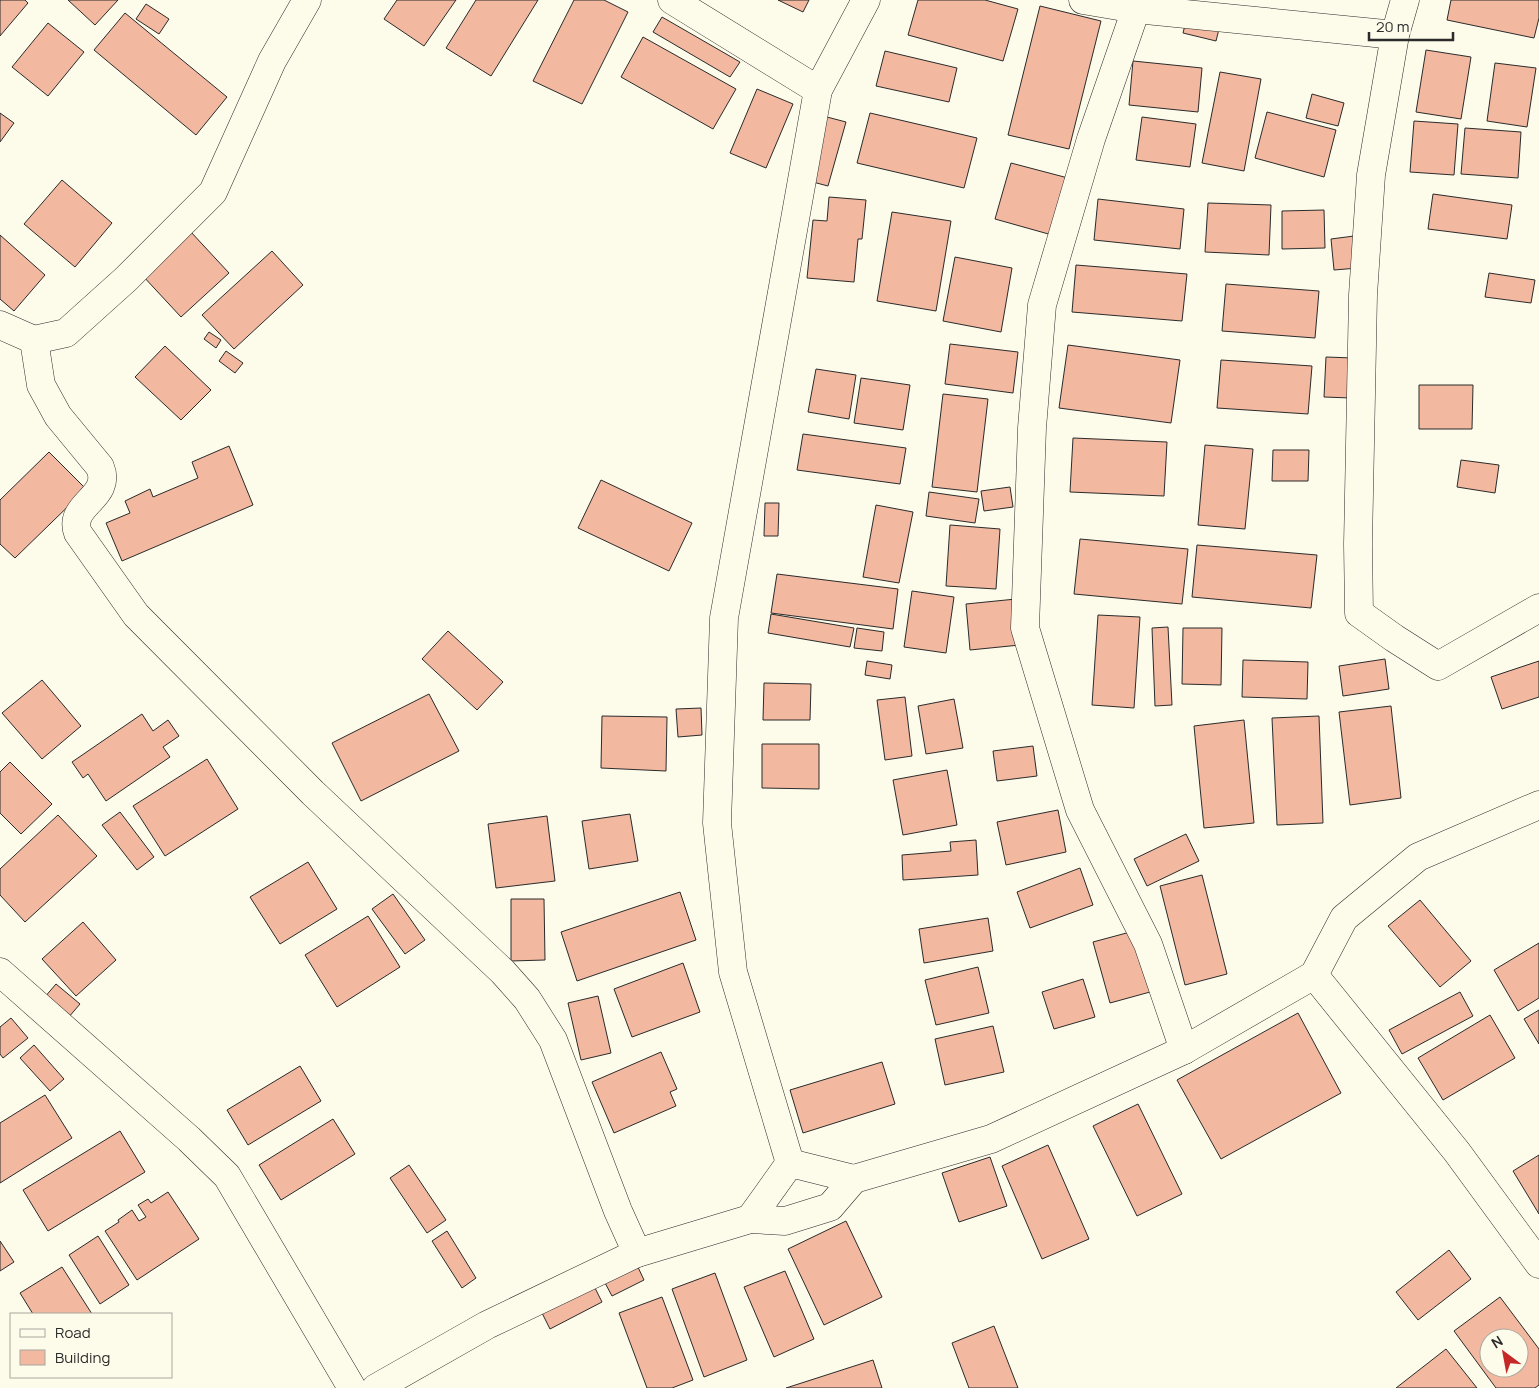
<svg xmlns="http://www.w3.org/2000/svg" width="1539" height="1388" viewBox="0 0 1539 1388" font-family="Manrope,sans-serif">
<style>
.building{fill:#f2b8a0;stroke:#2b2b2b;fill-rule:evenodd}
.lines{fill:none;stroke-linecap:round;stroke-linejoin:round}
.minor-casing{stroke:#2b2b2b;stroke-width:29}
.minor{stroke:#fdfbea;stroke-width:28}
</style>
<rect width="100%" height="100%" fill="#fdfbea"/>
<g class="building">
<path d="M0,0H25L28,3L0,36Z"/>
<path d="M68,0H118L95,25Z"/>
<path d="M397,0H456L424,46L384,19Z"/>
<path d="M476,0H538L491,76L446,48Z"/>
<path d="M574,0H604L628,12L582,104L533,81Z"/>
<path d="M778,0H809L803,12Z"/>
<path d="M918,0H985L1018,9L1003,61L908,35Z"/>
<path d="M1451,0H1539V18L1534,38L1447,20Z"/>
<path d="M146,4L169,19L159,34L136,19Z"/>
<path d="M1040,6L1101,21L1069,149L1008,135Z"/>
<path d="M125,13L227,97L196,135L94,50Z"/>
<path d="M662,17L740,62L730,77L653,32Z"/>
<path d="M1187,17L1220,25L1216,41L1183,33Z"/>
<path d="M48,23L84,52L48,96L12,67Z"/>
<path d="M643,37L736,89L713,129L621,77Z"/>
<path d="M1426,50L1471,57L1461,119L1416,112Z"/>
<path d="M885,51L957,68L949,102L876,86Z"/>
<path d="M1133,61L1202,68L1198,112L1129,105Z"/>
<path d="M1495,63L1536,68L1527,127L1487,121Z"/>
<path d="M1220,72L1261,79L1244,171L1202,163Z"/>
<path d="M757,89L793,104L766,168L730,153Z"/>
<path d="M1312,94L1344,103L1338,126L1306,118Z"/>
<path d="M1267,112L1336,130L1324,177L1255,158Z"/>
<path d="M0,113L14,123L0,142Z"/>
<path d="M870,113L977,138L964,188L857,163Z"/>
<path d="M827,117L846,122L828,186L809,181Z"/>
<path d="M1142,117L1196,124L1190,167L1136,160Z"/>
<path d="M1414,121L1458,124L1454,175L1410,172Z"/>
<path d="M1465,128L1521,132L1518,178L1461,174Z"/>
<path d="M1011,163L1068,178L1052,235L995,219Z"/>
<path d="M62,180L112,223L75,267L24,224Z"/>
<path d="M1433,194L1512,205L1507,239L1428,229Z"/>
<path d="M829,197L866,200L862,239H858L854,282L807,278L813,220L827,221Z"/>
<path d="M1098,199L1184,209L1180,249L1094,240Z"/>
<path d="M1208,203L1271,205L1269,255L1205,252Z"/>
<path d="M1324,210L1325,248L1282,249V211Z"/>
<path d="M892,212L951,221L936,311L877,301Z"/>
<path d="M190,231L229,273L181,317L142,275Z"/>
<path d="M0,235L45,275L14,311L0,299Z"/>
<path d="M1354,236L1358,268L1334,270L1331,239Z"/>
<path d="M272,251L303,285L234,349L202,315Z"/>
<path d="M955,257L1012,268L1001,332L943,321Z"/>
<path d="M1076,265L1187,274L1182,321L1072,312Z"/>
<path d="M1489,273L1535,280L1531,303L1485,297Z"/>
<path d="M1226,284L1319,291L1315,338L1222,331Z"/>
<path d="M209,332L221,340L216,348L204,339Z"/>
<path d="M950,344L1018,352L1013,393L945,384Z"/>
<path d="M1068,345L1180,360L1171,423L1059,408Z"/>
<path d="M165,346L211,390L181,420L135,377Z"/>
<path d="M226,351L243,363L235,373L219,361Z"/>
<path d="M1326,357L1353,358L1351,398L1324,397Z"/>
<path d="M1221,360L1312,366L1308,414L1217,408Z"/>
<path d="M816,369L856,375L849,419L808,412Z"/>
<path d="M861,378L910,385L903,430L854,423Z"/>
<path d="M1419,385H1473L1472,429H1419Z"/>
<path d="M943,394L988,399L977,492L932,487Z"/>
<path d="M803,434L906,448L900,484L797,470Z"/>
<path d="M1073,438L1167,442L1164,496L1070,492Z"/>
<path d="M1205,445L1253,449L1245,529L1198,525Z"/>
<path d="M229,446L253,505L122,561L106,523L130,513L125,501L150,489L153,497L198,478L192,462Z"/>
<path d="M1273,450H1309L1308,481H1272Z"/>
<path d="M49,452L86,489L15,558L0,544V500Z"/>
<path d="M1461,460L1499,465L1495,493L1457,487Z"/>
<path d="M601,480L692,523L669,571L578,528Z"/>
<path d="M1010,487L1013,507L984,511L981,491Z"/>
<path d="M929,492L979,499L975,523L926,516Z"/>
<path d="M765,503H779L778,536H764Z"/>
<path d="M876,505L913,512L899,583L863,577Z"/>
<path d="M950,525L1000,529L996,589L946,586Z"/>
<path d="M1080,539L1188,549L1182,604L1074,594Z"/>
<path d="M1197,545L1317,555L1311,608L1192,597Z"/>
<path d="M777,574L898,589L893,629L771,613Z"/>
<path d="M912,591L954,597L946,653L904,647Z"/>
<path d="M1016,599L1020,645L970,650L966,604Z"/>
<path d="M771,614L854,628L850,647L768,633Z"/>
<path d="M1098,615L1140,617L1134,708L1092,705Z"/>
<path d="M1168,627L1172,705L1155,706L1152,628Z"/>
<path d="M857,628L884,632L882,651L854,648Z"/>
<path d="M1183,628H1222L1221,685L1182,684Z"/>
<path d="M448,631L503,682L477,710L422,659Z"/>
<path d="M1385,659L1389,689L1343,696L1339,666Z"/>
<path d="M1243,660L1308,662L1307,699L1242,697Z"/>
<path d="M867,661L892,665L890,679L865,675Z"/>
<path d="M1539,661V697L1502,709L1491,677Z"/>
<path d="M42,680L81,726L42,759L2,713Z"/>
<path d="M764,683L811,684L810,720H763Z"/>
<path d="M429,694L459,751L361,801L332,743Z"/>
<path d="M905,697L912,756L885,760L877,700Z"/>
<path d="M954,699L963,748L926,754L918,706Z"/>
<path d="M1391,706L1401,798L1350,805L1339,712Z"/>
<path d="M701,708L702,735L678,737L676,709Z"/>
<path d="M142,714L153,731L168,720L179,736L163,747L170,757L106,801L88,774L83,778L72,762Z"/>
<path d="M602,716L667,717L666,771L601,768Z"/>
<path d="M1319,716L1323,823L1277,825L1272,718Z"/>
<path d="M1244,720L1254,823L1204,828L1194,726Z"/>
<path d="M762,744H819V789L762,788Z"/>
<path d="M1033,746L1037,776L997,781L993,751Z"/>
<path d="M207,759L238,809L165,856L133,806Z"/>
<path d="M10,762L52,804L21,834L0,813V772Z"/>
<path d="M947,770L957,825L903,835L893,780Z"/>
<path d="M1058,810L1066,852L1006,865L997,822Z"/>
<path d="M120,812L154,857L137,870L102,825Z"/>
<path d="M630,814L638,861L589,869L582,821Z"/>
<path d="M58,815L97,856L25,922L0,895V869Z"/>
<path d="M547,816L555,881L496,888L488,824Z"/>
<path d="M1186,834L1199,861L1147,886L1134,859Z"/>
<path d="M976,840L978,875L903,880L902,855L951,851L950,842Z"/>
<path d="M308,862L337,909L280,944L250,897Z"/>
<path d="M1080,868L1093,905L1030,928L1017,892Z"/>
<path d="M1202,875L1227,974L1185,985L1160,886Z"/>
<path d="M680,892L696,940L577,981L561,932Z"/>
<path d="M393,894L425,940L405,954L372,909Z"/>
<path d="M511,899H544L545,960L511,961Z"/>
<path d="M1420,900L1471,961L1440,987L1388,926Z"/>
<path d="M368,916L400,967L337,1007L305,955Z"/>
<path d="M988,918L993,951L924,963L919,929Z"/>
<path d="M83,922L116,960L76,996L42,959Z"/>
<path d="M1134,931L1150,992L1110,1003L1093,942Z"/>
<path d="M1539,943V998L1518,1011L1494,970Z"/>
<path d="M683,963L700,1012L632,1037L614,989Z"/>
<path d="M978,967L989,1013L936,1025L925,980Z"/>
<path d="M1083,979L1095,1017L1054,1029L1042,992Z"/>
<path d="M56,984L80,1004L68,1018L44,998Z"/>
<path d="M1460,992L1473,1016L1402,1054L1389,1030Z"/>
<path d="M598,996L611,1053L581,1060L568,1003Z"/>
<path d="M1539,1010V1044L1524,1019Z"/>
<path d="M1298,1013L1341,1093L1221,1159L1177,1080Z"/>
<path d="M1490,1015L1515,1058L1443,1100L1418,1058Z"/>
<path d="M11,1018L28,1038L3,1058L0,1054V1027Z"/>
<path d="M993,1026L1004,1072L945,1085L935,1039Z"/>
<path d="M34,1045L64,1079L50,1091L20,1058Z"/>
<path d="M661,1052L677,1089L670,1092L676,1106L614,1133L592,1082Z"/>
<path d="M882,1062L895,1104L803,1133L790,1090Z"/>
<path d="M300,1066L321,1101L248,1145L227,1110Z"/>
<path d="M45,1095L72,1138L0,1183V1123Z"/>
<path d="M1138,1104L1182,1194L1137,1216L1093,1126Z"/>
<path d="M333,1119L355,1154L281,1200L259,1165Z"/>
<path d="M120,1131L145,1172L48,1231L23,1190Z"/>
<path d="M1048,1145L1089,1239L1042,1259L1002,1166Z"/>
<path d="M1539,1155V1214L1513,1171Z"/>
<path d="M990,1157L1007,1206L959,1222L942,1173Z"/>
<path d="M409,1165L446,1220L427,1233L390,1178Z"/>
<path d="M168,1192L199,1239L137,1280L105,1231L119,1222L118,1220L132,1210L139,1221L146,1217L138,1205L148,1199L151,1203Z"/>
<path d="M846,1221L882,1297L824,1325L788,1249Z"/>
<path d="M447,1231L476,1278L462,1288L432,1241Z"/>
<path d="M98,1236L129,1285L100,1304L69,1255Z"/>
<path d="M0,1241L14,1262L0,1271Z"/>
<path d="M1449,1250L1471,1279L1418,1320L1396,1292Z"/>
<path d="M637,1265L644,1280L612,1296L604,1281Z"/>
<path d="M62,1267L92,1314H33L20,1293Z"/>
<path d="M785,1271L814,1339L774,1357L744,1287Z"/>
<path d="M715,1273L747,1360L704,1377L672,1289Z"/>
<path d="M593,1284L602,1302L550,1329L541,1311Z"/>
<path d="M662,1297L693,1380L672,1388H647L619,1313Z"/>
<path d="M1500,1297L1539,1349V1385L1535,1388H1496L1454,1331ZM1489,1338H1519V1368H1489Z"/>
<path d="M994,1326L1018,1388H969L952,1343Z"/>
<path d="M1446,1349L1477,1388H1396Z"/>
<path d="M873,1360L882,1388H786Z"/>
</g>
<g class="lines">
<g class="minor-casing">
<g id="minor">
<path d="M672,0L818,90"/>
<path d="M1083,0L1136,9L1395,35"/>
<path d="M1405,0L1395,35L1371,175L1363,295L1358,544L1359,613L1394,638L1438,666L1539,608"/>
<path d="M1136,9L1091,139L1042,305L1032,428L1025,628L1080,810L1148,944L1184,1050"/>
<path d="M0,325L34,340L66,333L126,279L213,192L272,61L307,0"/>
<path d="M34,340L41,385L58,416L100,467C113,498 67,504 78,533L136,615L313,793L503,972L527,999L553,1040L618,1211L637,1253"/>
<path d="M0,972L189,1139L227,1176L352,1388"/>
<path d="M1314,975L1457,1152L1539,1264"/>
<path d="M790,1163L733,972L717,823L724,618L818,90L866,0"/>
<path d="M750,1219L790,1163L854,1179"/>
<path d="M376,1388L487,1325L637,1253L750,1219L785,1221L830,1207L854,1179L991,1139L1184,1050L1314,975L1344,918L1418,857L1539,805"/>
</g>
</g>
<use href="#minor" class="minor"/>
</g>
<rect x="10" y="1313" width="162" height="65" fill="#fdfbea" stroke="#a9a89e"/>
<rect x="20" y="1329" width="25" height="8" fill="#fdfbea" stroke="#a9a89e"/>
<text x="55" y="1338" font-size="15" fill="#2b2b2b">Road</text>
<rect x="20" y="1350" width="25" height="15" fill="#f2b8a0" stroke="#a9a89e"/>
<text x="55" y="1363" font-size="15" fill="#2b2b2b">Building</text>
<g transform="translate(1504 1353) rotate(328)"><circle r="24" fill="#fdfbea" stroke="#a9a89e"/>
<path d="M0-4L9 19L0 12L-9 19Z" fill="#c62828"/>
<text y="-8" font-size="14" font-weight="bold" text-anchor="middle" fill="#2b2b2b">N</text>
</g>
<path d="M1369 32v8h84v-8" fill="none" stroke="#2b2b2b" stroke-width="2.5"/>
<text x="1376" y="32" font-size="15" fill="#2b2b2b" stroke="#fdfbea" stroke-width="4" paint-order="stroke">20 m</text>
</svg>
